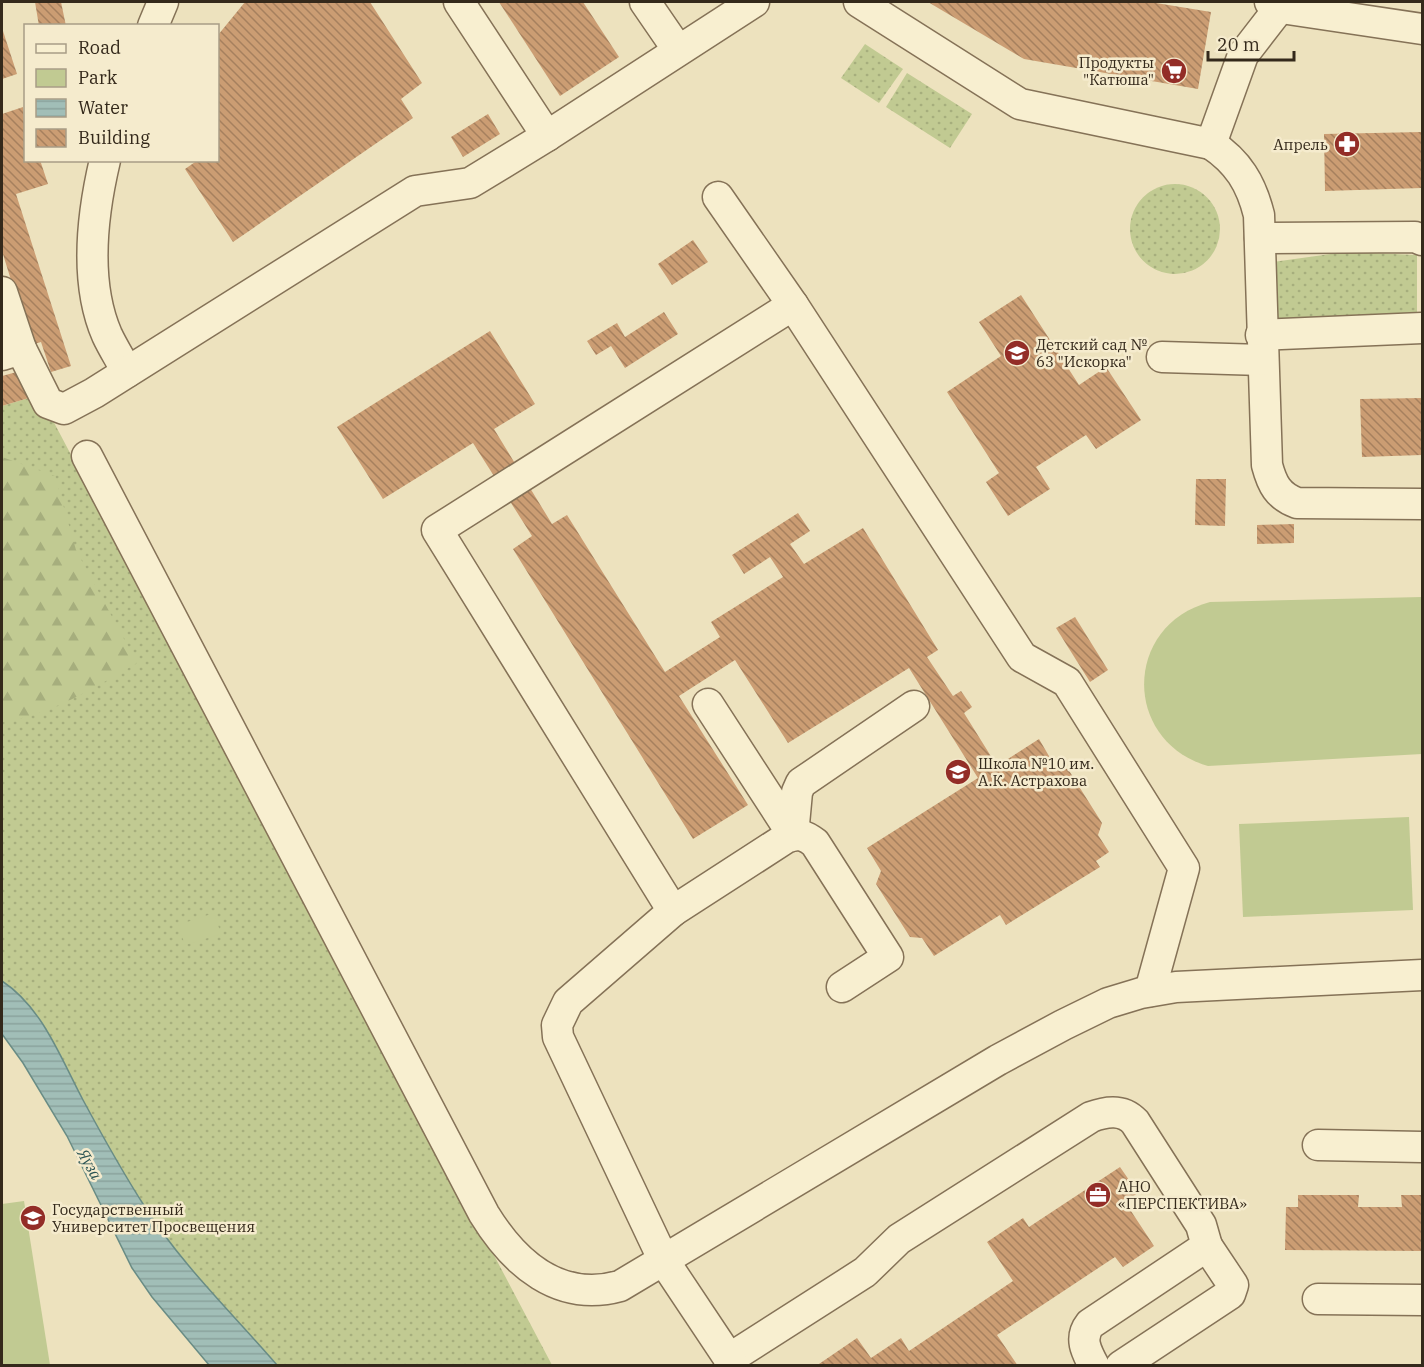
<svg xmlns="http://www.w3.org/2000/svg" width="1424" height="1367" viewBox="0 0 1424 1367" font-family="'IBM Plex Serif',serif">
<style>
.green{fill:url(#green-dots)}
.forest{fill:url(#forest-firs)}
.pitch{fill:#c1ca92}
.water{fill:url(#water-rules);stroke:#698c85;stroke-width:1.5}
.building{fill:url(#building-back-hatch)}
.lines{fill:none;stroke-linecap:round;stroke-linejoin:round}
.minor-casing{stroke:#857257;stroke-width:33}
.minor{stroke:#f8efd0;stroke-width:30}
.labels{text-anchor:middle;dominant-baseline:central;stroke-width:5;stroke-linejoin:round;paint-order:stroke}
.poi-label{font-size:15px;fill:#34291b;stroke:#f5ebcd;text-anchor:start}
.water-label{font-size:16px;font-style:italic;fill:#2b5454;stroke:#f5ebcd}
</style>
<defs>
<pattern id="green-dots" width="8" height="8" patternUnits="userSpaceOnUse" patternTransform="scale(1.5)"><rect width="8" height="8" fill="#c1ca92"/><path d="M2 2h.1M6 6h.1" fill="none" stroke="#a6ae7d" stroke-width="1.8" stroke-linecap="round"/></pattern>
<pattern id="forest-firs" width="22" height="20" patternUnits="userSpaceOnUse" patternTransform="scale(1.5)"><rect width="22" height="20" fill="#c1ca92"/><path d="M5 1l3.5 6h-7zM16 11l3.5 6h-7z" fill="#a6ae7d"/></pattern>
<pattern id="water-rules" width="6" height="5" patternUnits="userSpaceOnUse" patternTransform="scale(1.5)"><rect width="6" height="5" fill="#a1beb7"/><path d="M0 2.5h6" fill="none" stroke="#8ba39d"/></pattern>
<pattern id="building-back-hatch" width="6" height="6" patternUnits="userSpaceOnUse" patternTransform="scale(1.5)"><rect width="6" height="6" fill="#cb9d73"/><path d="M-1 5l2 2M0 0l6 6M5-1l2 2" fill="none" stroke="#a6805e"/></pattern>
</defs>
<rect width="100%" height="100%" fill="#ede2be"/>
<g class="green">
<path d="M865,44L903,69L879,103L841,78Z"/>
<path d="M907,73L972,114L950,148L886,107Z"/>
<circle cx="1175" cy="229" r="45"/>
<path d="M1345,252L1417,255V321H1273V262Z"/>
<path d="M32,397L50,415L552,1365H277C232,1315 182,1265 145,1207C123,1173 103,1137 83,1101C62,1060 42,1008 2,981V406Z"/>
</g>
<path class="forest" d="M2,457L55,476L76,550L137,663C94,688 51,715 2,722Z"/>
<g class="pitch">
<path d="M1422,597V754L1208,766C1122,741 1123,625 1210,602Z"/>
<path d="M1409,817L1413,910L1243,917L1239,824Z"/>
<path d="M214,913L221,934L185,945L178,925Z"/>
<path d="M24,1201L50,1365H2V1204Z"/>
</g>
<path class="water" d="M2,981C43,1008 61,1059 83,1100C103,1137 123,1173 145,1207C182,1265 233,1314 277,1365H209L152,1297L132,1268L67,1136L23,1063L2,1034Z"/>
<g class="building">
<path d="M35,2H61L66,26H39Z"/>
<path d="M245,2H370L422,83L401,99L413,118L233,242L185,169L198,160H218V35Z"/>
<path d="M499,2H583L619,57L560,96Z"/>
<path d="M928,2H1150L1211,12L1198,89L1024,59Z"/>
<path d="M2,28L17,74L2,79Z"/>
<path d="M23,107L26,160H40L48,184L16,194L71,366L51,372L41,342L31,345L2,251V114Z"/>
<path d="M488,114L500,134L463,157L451,137Z"/>
<path d="M1422,132V188L1325,191L1324,134Z"/>
<path d="M693,240L708,262L672,285L658,264Z"/>
<path d="M1021,295L1079,385L1106,367L1141,420L1096,449L1086,435L1036,467L1050,489L1008,516L986,482L999,473L947,392L1001,356L979,322Z"/>
<path d="M664,312L678,334L625,368L611,346L596,355L587,341L617,323L625,337Z"/>
<path d="M490,331L535,404L494,429L552,524L567,515L665,672L720,637L711,622L783,577L770,557L744,574L732,555L798,513L810,531L790,544L804,564L863,528L938,650L927,657L953,696L961,691L972,707L964,713L997,766L1039,739L1056,768L1068,769L1102,823L1098,835L1109,852L1096,861L1100,867L1006,925L1000,915L934,956L922,938L910,937L876,884L881,871L867,848L978,778L909,668L788,743L735,660L679,696L748,805L693,839L513,549L532,536L473,443L383,499L337,427Z"/>
<path d="M24,370L32,397L2,406V376Z"/>
<path d="M1422,398V455L1362,457L1360,399Z"/>
<path d="M1196,479H1226L1225,526L1195,525Z"/>
<path d="M1294,524V543L1257,544V525Z"/>
<path d="M1075,617L1108,670L1090,682L1056,628Z"/>
<path d="M1120,1167L1138,1193L1125,1202L1154,1246L1123,1267L1115,1257L997,1335L1018,1366H816L857,1338L871,1358L901,1338L909,1351L1013,1281L987,1242L1023,1218L1029,1227Z"/>
<path d="M1298,1195H1359L1358,1207H1402L1401,1195H1422V1251L1285,1250L1286,1207H1298Z"/>
</g>
<g class="lines">
<g class="minor-casing">
<g id="minor">
<path d="M459,2L547,136"/>
<path d="M645,2L678,50"/>
<path d="M859,2L1020,104L1211,144L1243,55L1284,2"/>
<path d="M1270,2L1281,8L1422,29"/>
<path d="M153,26L163,2"/>
<path d="M1211,144C1238,162 1251,183 1259,215L1267,465C1272,484 1278,496 1297,503L1422,504"/>
<path d="M105,160C92,215 84,282 107,335C113,348 121,360 127,372"/>
<path d="M718,197L793,305"/>
<path d="M1260,238L1415,237L1422,240"/>
<path d="M2,292L21,349"/>
<path d="M1261,335L1422,328"/>
<path d="M2,355L21,349L48,403L64,409L94,393L415,191L470,183L547,136L754,2"/>
<path d="M1162,357L1262,360"/>
<path d="M87,456L484,1214C514,1263 559,1303 620,1286L998,1060L1063,1025L1108,1003L1141,993L1176,987L1422,975"/>
<path d="M708,704L793,835"/>
<path d="M793,835L797,792L801,783L914,706"/>
<path d="M673,911L786,838C798,833 805,835 815,843L888,957L842,987"/>
<path d="M1318,1145L1422,1147"/>
<path d="M1318,1299L1422,1300"/>
<path d="M729,1359L865,1272L899,1239L1091,1117C1107,1111 1123,1109 1135,1122L1201,1225L1207,1246L1090,1324C1079,1338 1086,1351 1094,1366"/>
<path d="M734,1366L664,1261L558,1037L557,1025L568,1002L673,911L437,530L793,305L1022,657L1067,682L1184,868L1150,991"/>
<path d="M1121,1366L1230,1294L1233,1285L1207,1246"/>
</g>
</g>
<use href="#minor" class="minor"/>
</g>
<defs>
<g id="supermarket-disc" transform="scale(1.35)"><circle r="9.5" fill="#932d27" stroke="#f5ebcd"/><path d="M-6-5.5h2.5l.6 2H6L4.5 2H-2.5L-4.4-4H-6ZM-1.5 3.2a1.3 1.3 0 1 0 .1 0ZM3 3.2a1.3 1.3 0 1 0 .1 0Z" fill="#fff"/></g>
<g id="pharmacy-disc" transform="scale(1.35)"><circle r="9.5" fill="#932d27" stroke="#f5ebcd"/><path d="M-2-6h4v4h4v4h-4v4h-4v-4h-4v-4h4Z" fill="#fff"/></g>
<g id="school-disc" transform="scale(1.35)"><circle r="9.5" fill="#932d27" stroke="#f5ebcd"/><path d="M0-5L7-2L0 1L-7-2ZM-4 1L0 2.5L4 1V4Q0 6-4 4Z" fill="#fff"/></g>
<g id="office-disc" transform="scale(1.35)"><circle r="9.5" fill="#932d27" stroke="#f5ebcd"/><path d="M-6-3h4V-5.5h4V-3h4V5H-6ZM-1-4.5V-3h2v-1.5ZM-6 0V1H6V0Z" fill="#fff"/></g>
<g id="university-disc" transform="scale(1.35)"><circle r="9.5" fill="#932d27" stroke="#f5ebcd"/><path d="M0-5L7-2L0 1L-7-2ZM-4 1L0 2.5L4 1V4Q0 6-4 4Z" fill="#fff"/></g>
</defs>
<g fill-rule="evenodd">
<use href="#supermarket-disc" x="1174" y="71"/>
<use href="#pharmacy-disc" x="1347" y="144"/>
<use href="#school-disc" x="1017" y="353"/>
<use href="#school-disc" x="958" y="772"/>
<use href="#office-disc" x="1098" y="1195"/>
<use href="#university-disc" x="33" y="1218"/>
</g>
<g class="labels">
<g class="poi-label">
<text x="1154" y="62" text-anchor="end">Продукты<tspan x="1154" dy="17">"Катюша"</tspan></text>
<text x="1328" y="144" text-anchor="end">Апрель</text>
<text x="1036" y="344">Детский сад №<tspan x="1036" dy="17">63 "Искорка"</tspan></text>
<text x="978" y="763">Школа №10 им.<tspan x="978" dy="17">А.К. Астрахова</tspan></text>
<text x="1118" y="1186">АНО<tspan x="1118" dy="17">«ПЕРСПЕКТИВА»</tspan></text>
<text x="52" y="1209">Государственный<tspan x="52" dy="17">Университет Просвещения</tspan></text>
</g>
<g class="water-label">
<text transform="translate(90 1164) rotate(60)">Яуза</text>
</g>
</g>
<rect width="1424" height="1367" fill="none" stroke="#34291b" stroke-width="6"/>
<rect x="24" y="24" width="195" height="138" fill="#f5ebcd" stroke="#a89d86" stroke-width="1.5"/>
<rect x="36" y="44" width="30" height="9" fill="#f8efd0" stroke="#a89d86" stroke-width="1.5"/>
<text x="78" y="54" font-size="18" fill="#34291b">Road</text>
<rect x="36" y="69" width="30" height="18" fill="#c1ca92" stroke="#a89d86" stroke-width="1.5"/>
<text x="78" y="84" font-size="18" fill="#34291b">Park</text>
<rect x="36" y="99" width="30" height="18" fill="url(#water-rules)" stroke="#a89d86" stroke-width="1.5"/>
<text x="78" y="114" font-size="18" fill="#34291b">Water</text>
<rect x="36" y="129" width="30" height="18" fill="url(#building-back-hatch)" stroke="#a89d86" stroke-width="1.5"/>
<text x="78" y="144" font-size="18" fill="#34291b">Building</text>
<path d="M1208 51v9h86v-9" fill="none" stroke="#34291b" stroke-width="3"/>
<text x="1217" y="51" font-size="18" fill="#34291b" stroke="#f5ebcd" stroke-width="4.5" paint-order="stroke">20 m</text>
</svg>
